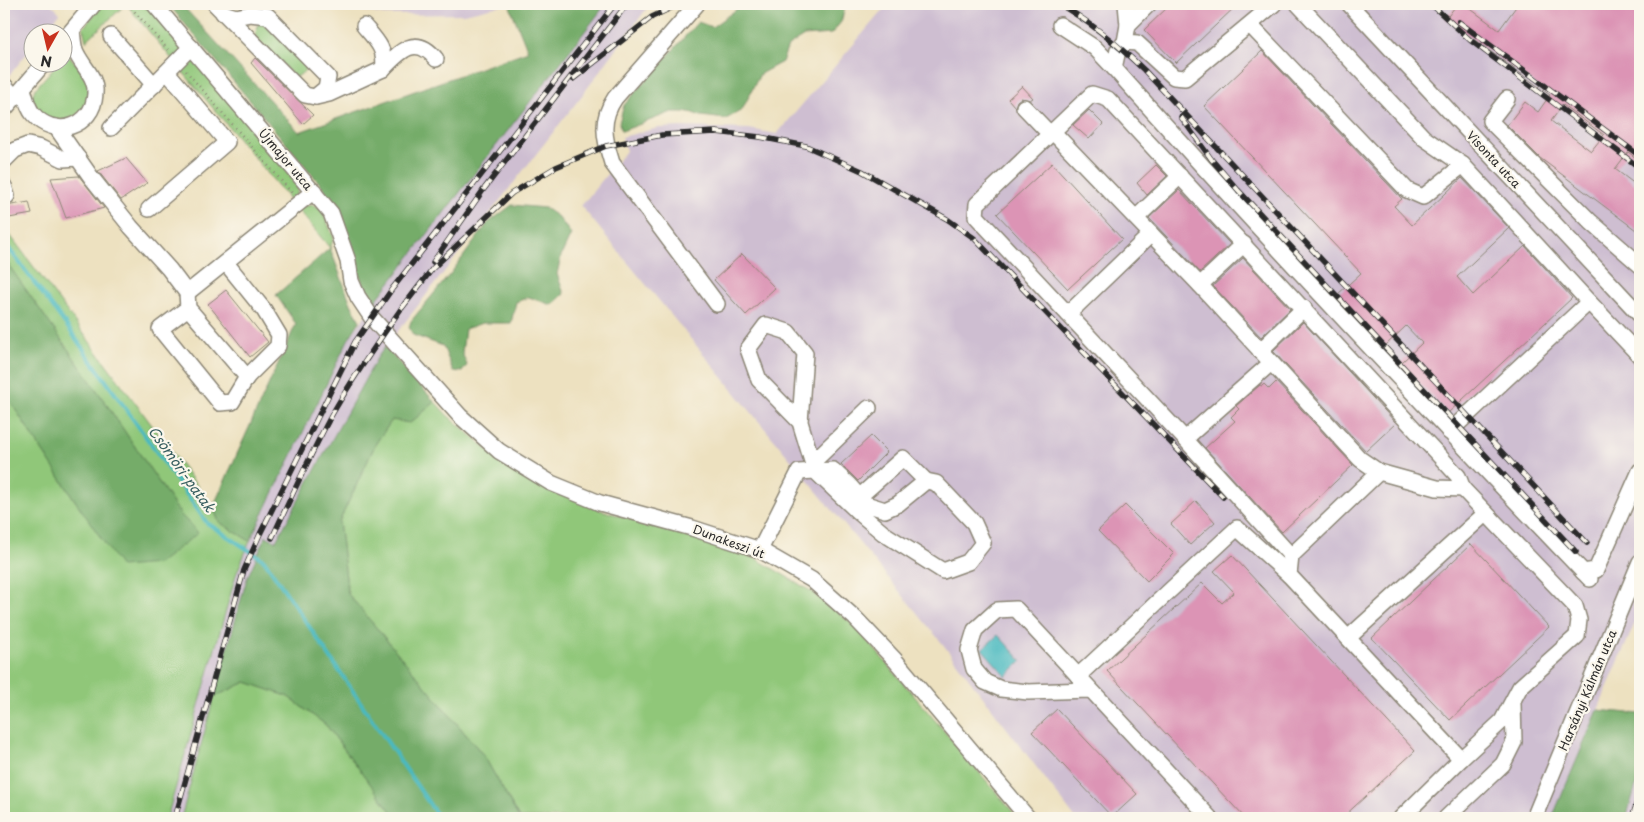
<svg xmlns="http://www.w3.org/2000/svg" width="1644" height="822" viewBox="0 0 1644 822" font-family="'Playpen Sans',sans-serif">
<style>
.industrial{fill:#cebed1}
.green{fill:#90c779;stroke:#5e7952}
.forest{fill:#74ac69;stroke:#506c4a}
.water{fill:#4ab9c0;stroke:#3a7276}
.lines{fill:none;stroke-linecap:round;stroke-linejoin:round}
.stream{stroke:#4ab9c0;stroke-width:4}
.building{fill:#dc94b5;fill-rule:evenodd}
.minor-casing{stroke:#8c8676;stroke-width:18}
.path{stroke:#8c8676;stroke-width:2.5;stroke-dasharray:1 4;stroke-linecap:butt}
.minor{stroke:#fff;stroke-width:15}
.rail-casing{stroke:#2b2b2b;stroke-width:5.5}
.rail{stroke:#fbf7ec;stroke-width:4;stroke-dasharray:11;stroke-linecap:butt}
.labels{text-anchor:middle;dominant-baseline:central;stroke-width:4.5;stroke-linejoin:round;paint-order:stroke}
.street-label{font-size:12px;fill:#2b2b2b;stroke:#fbf7ec}
.water-label{font-size:14px;font-style:italic;fill:#365d5f;stroke:#fbf7ec}
</style>
<rect width="100%" height="100%" fill="#fbf7ec"/>
<filter id="ink" filterUnits="userSpaceOnUse"><feTurbulence type="fractalNoise" baseFrequency=".02" numOctaves="2"/><feDisplacementMap in="SourceGraphic" scale="10" xChannelSelector="R" yChannelSelector="G"/><feConvolveMatrix kernelMatrix="1 2 1 2 8 2 1 2 1" color-interpolation-filters="sRGB"/></filter>
<filter id="wash" filterUnits="userSpaceOnUse"><feTurbulence type="fractalNoise" baseFrequency=".0096" numOctaves="4" result="noise"/><feDisplacementMap in="SourceGraphic" scale="20" xChannelSelector="R" yChannelSelector="G"/><feGaussianBlur stdDeviation="1.12" result="paint"/><feColorMatrix in="noise" values="0 0 0 0 0 0 0 0 0 0 0 0 0 0 0 0 0 1.4 0 .05"/><feComposite in="paint" operator="in"/></filter>
<g filter="url(#wash)">
<rect width="100%" height="100%" fill="#ede1c0"/>
<g class="industrial">
<path d="M4,4H51L60,13L44,32H32V47L4,82Z"/>
<path d="M328,4H508L464,14L384,15Z"/>
<path d="M606,4H650L583,94L377,358L276,541L266,537L247,578L181,818H167L236,575L254,533L348,340L374,303Z"/>
<path d="M888,4H1640V611L1552,818H1075L942,643L581,206L626,151L622,137L658,128L680,127L749,129L777,134Z"/>
<path d="M1640,772V818H1626Z"/>
</g>
<g class="green">
<path d="M103,4H150L299,182L297,194L306,206L313,205L321,208L334,238L330,248L126,4L86,41L83,28Z"/>
<path d="M261,22L267,23L307,65L304,72L295,78L255,36L258,24Z"/>
<path d="M67,54C73,60 80,67 85,74C98,97 77,128 51,119C45,117 41,115 38,111C35,107 34,101 32,96L35,89L58,63L62,62L63,58Z"/>
<path d="M4,227L213,507L219,522L250,541L236,575L167,818H4V392L76,502L198,533L181,515L96,389L4,259Z"/>
<path d="M435,402L447,415L495,456L600,510L688,535L755,558L809,590L854,625L1018,818H519L484,756L348,594L339,522L376,443L392,420L410,423Z"/>
<path d="M246,682L287,696L326,725L396,818H181L214,697Z"/>
</g>
<g class="forest">
<path d="M168,4H181L299,132L528,51L509,4H606L374,303L362,282L344,224L322,186Z"/>
<path d="M744,4H846L841,22L831,34L804,36L788,46L782,62L760,74L742,110L726,119L701,116L690,112H672L622,131L619,123L624,105L698,22L712,27Z"/>
<path d="M512,205L545,208L558,217L571,234L561,256L557,274L564,294L552,305L529,297L516,302L511,323H482L465,329L462,353L467,365L462,372L453,371L443,346L413,335L409,327L411,321L451,273L488,223Z"/>
<path d="M330,248L351,304L360,321L348,340L250,541L219,522L213,507L296,324L276,295Z"/>
<path d="M5,260L96,389L181,515L198,533L158,564L121,567L76,502L4,392Z"/>
<path d="M385,347L435,402L410,423L392,420L376,443L339,522L348,594L484,756L519,818H396L326,725L287,696L246,682L214,697L247,578L266,536L276,541L377,358Z"/>
<path d="M1598,710L1640,714V772L1626,818H1552Z"/>
</g>
<path class="water" d="M998,635L1022,661L1006,676L982,649Z"/>
<g class="lines">
<path class="stream" d="M4,242L69,329L207,523L264,560L439,818"/>
</g>
<g id="blocks">
<g class="building">
<path d="M1171,4H1238L1176,63L1144,30Z"/>
<path d="M1457,4H1464L1499,30L1518,4H1640V161L1628,152L1615,169L1640,188V233L1540,158L1507,125L1525,102L1538,112L1550,95L1446,19ZM1563,105L1604,135L1591,151L1551,121Z"/>
<path d="M1262,51L1402,199L1394,206L1412,225L1462,178L1509,228L1457,277L1473,295L1525,246L1572,298L1448,413L1401,363L1422,343L1406,326L1385,346L1337,295L1361,273L1204,106Z"/>
<path d="M255,58L313,115L303,124L251,63Z"/>
<path d="M1022,86L1033,98L1030,100L1021,98L1017,101L1015,107L1008,99Z"/>
<path d="M1089,110L1103,124L1089,139L1073,125Z"/>
<path d="M126,158L147,183L121,200L98,171Z"/>
<path d="M1052,163L1122,239L1068,289L997,214Z"/>
<path d="M1156,165L1167,176L1147,195L1137,183Z"/>
<path d="M79,176L104,208L66,218L51,178Z"/>
<path d="M1179,190L1230,244L1200,272L1149,218Z"/>
<path d="M29,202L32,214L9,218L6,206Z"/>
<path d="M742,254L775,288L746,315L714,280Z"/>
<path d="M1243,258L1290,309L1261,337L1213,286Z"/>
<path d="M226,290L268,342L250,357L208,304Z"/>
<path d="M1303,322L1396,423L1366,451L1273,351Z"/>
<path d="M1276,382L1353,465L1282,532L1205,448L1235,421L1231,417L1239,409L1236,406L1260,385L1262,386L1264,384L1269,389Z"/>
<path d="M871,436L887,452L858,481L841,464Z"/>
<path d="M1196,501L1215,522L1190,545L1171,524Z"/>
<path d="M1125,505L1174,554L1147,581L1098,531Z"/>
<path d="M1471,544L1549,627L1450,720L1372,638Z"/>
<path d="M1232,555L1415,751L1342,818H1245L1107,671L1202,583L1222,603L1234,592L1214,571Z"/>
<path d="M1057,709L1137,794L1112,817L1032,732Z"/>
</g>
</g>
</g>
<g filter="url(#ink)">
<use href="#blocks" fill-opacity="0" stroke="#8c8676" stroke-width="1"/>
<g class="lines">
<g class="minor-casing">
<g id="minor">
<path d="M154,4L331,213L348,261L351,281L358,297L372,318L460,416L499,451L551,483L600,503L692,528L760,550L812,580L855,618L895,660L1028,818"/>
<path d="M215,4L305,95L315,97L326,88L328,77L268,16L250,14L236,17L223,13"/>
<path d="M697,4L615,98C600,120 604,138 612,163L717,304"/>
<path d="M1126,4L1128,25"/>
<path d="M1274,4L1185,78L1174,77L1137,43L1125,42L1118,50L1114,68C1269,242 1429,411 1590,579"/>
<path d="M1298,4L1424,138L1463,165L1589,302L1449,432"/>
<path d="M1349,4L1640,315"/>
<path d="M1060,25L1095,48L1114,68"/>
<path d="M1250,25L1407,190L1423,197L1463,165"/>
<path d="M111,36L154,85"/>
<path d="M62,42L94,4"/>
<path d="M1125,42L1128,25L1149,4"/>
<path d="M383,69C400,51 416,34 436,59"/>
<path d="M4,85L15,97"/>
<path d="M23,89C26,98 27,107 33,114C54,139 93,128 95,94C97,76 81,66 75,50C73,44 73,37 72,31"/>
<path d="M1092,94L1108,99L1458,476L1463,489L1575,606L1579,620L1577,636L1520,687L1502,721L1461,759L1289,575L1291,556L1185,439L976,216L977,204Z"/>
<path d="M316,97L329,94L383,69C387,50 376,40 364,26"/>
<path d="M1507,99L1490,121L1591,222L1640,265"/>
<path d="M1024,107L1050,134"/>
<path d="M4,110L45,62"/>
<path d="M56,127L91,177L131,227L169,269L187,293L188,308L247,377L232,402L220,403L160,329L188,308"/>
<path d="M111,128L191,47"/>
<path d="M1052,131L1200,285L1360,459L1379,472"/>
<path d="M4,161L15,150L28,145L41,148L63,159L78,158"/>
<path d="M4,186L7,196"/>
<path d="M149,209L227,142L167,72"/>
<path d="M1136,218L1180,176"/>
<path d="M226,263L264,310L279,335L278,346L247,377"/>
<path d="M1200,285L1244,244"/>
<path d="M187,293L314,191"/>
<path d="M1589,302L1640,356"/>
<path d="M1068,314L1151,234"/>
<path d="M1260,351L1304,308"/>
<path d="M1185,439L1271,363"/>
<path d="M813,462L869,408"/>
<path d="M859,497L903,458L926,481"/>
<path d="M760,550L799,472L815,471L857,511L883,533L943,571L968,562L983,543L974,523L936,483L926,481L898,504L885,510L866,504L849,485L833,470L815,471L800,422L759,380L748,349L766,325L788,332L805,353L800,422"/>
<path d="M1291,556L1379,472L1437,488L1463,489"/>
<path d="M1583,572L1596,570L1640,471"/>
<path d="M1348,638L1486,513"/>
<path d="M1078,676L1237,528L1289,575"/>
<path d="M1089,690L1028,692L1001,689L985,682L974,669L969,650L975,630L997,610L1016,609L1210,818"/>
<path d="M1401,818L1461,759"/>
<path d="M1446,818L1503,764L1514,742L1513,704"/>
<path d="M1534,818L1640,562"/>
</g>
</g>
<g class="path">
<path d="M128,4L170,52"/>
<path d="M186,71L292,193"/>
</g>
<use href="#minor" class="minor"/>
<g class="rail-casing">
<g id="rail">
<path d="M1059,4C1091,22 1117,44 1144,70L1587,543"/>
<path d="M1431,4L1470,40L1640,168"/>
<path d="M1459,22L1640,156"/>
<path d="M573,79L652,17L679,4"/>
<path d="M1181,117L1212,160L1238,190L1576,552"/>
<path d="M433,262L484,189L627,4"/>
<path d="M402,308L433,268L512,193L556,167L606,146L662,135L716,132L760,137L806,146L862,171L947,219L974,238L1223,497"/>
<path d="M272,538C291,498 309,457 330,418C352,378 379,341 405,303"/>
<path d="M175,818L244,570L260,534L355,342L392,289L615,4"/>
<path d="M1632,818L1640,793"/>
</g>
</g>
<use href="#rail" class="rail"/>
</g>
</g>
<g class="labels">
<g class="street-label">
<text transform="translate(286 159) rotate(50)">Újmajor utca</text>
<text transform="translate(1494 159) rotate(47)">Visonta utca</text>
<text transform="translate(729 541) rotate(20)">Dunakeszi út</text>
<text transform="translate(1587 690) rotate(-67)">Harsányi Kálmán utca</text>
</g>
<g class="water-label">
<text transform="translate(182 469) rotate(54)">Csömöri-patak</text>
</g>
</g>
<rect width="1644" height="822" fill="none" stroke="#fbf7ec" stroke-width="20"/>
<g transform="translate(48 48) rotate(188)"><circle r="24" fill="#fbf7ec" stroke="#a8a59f"/>
<path d="M0-4L9 19L0 12L-9 19Z" fill="#c8321e"/>
<text y="-8" font-size="14" font-weight="bold" text-anchor="middle" fill="#2b2b2b">N</text>
</g>
</svg>
